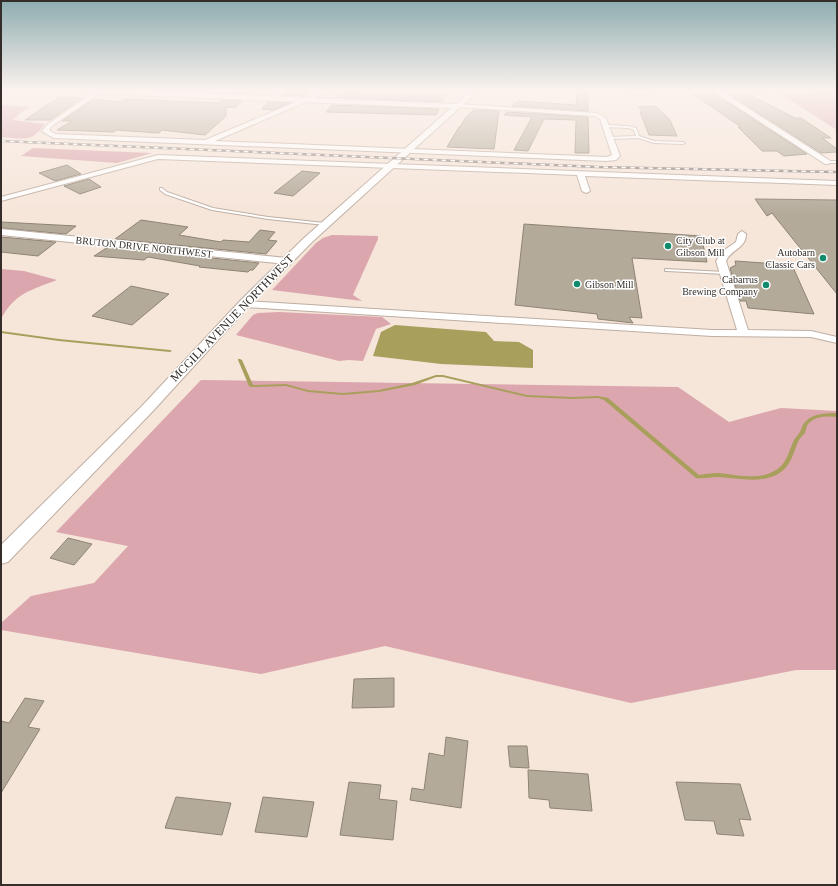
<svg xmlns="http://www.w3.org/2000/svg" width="838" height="886" viewBox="0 0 838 886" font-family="Georgia,serif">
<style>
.green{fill:#dba6ad}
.water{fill:#a89f5d}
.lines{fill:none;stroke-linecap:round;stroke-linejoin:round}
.stream{fill:#a89f5d;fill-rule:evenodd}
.building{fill:#b4aa9a;stroke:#8e8475}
.service-casing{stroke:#beaea3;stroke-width:2}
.minor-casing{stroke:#beaea3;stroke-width:2}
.tertiary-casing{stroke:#beaea3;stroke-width:2}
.service{fill:#fff;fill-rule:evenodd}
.minor{fill:#fff;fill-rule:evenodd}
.tertiary{fill:#fff;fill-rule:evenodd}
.rail-casing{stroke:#948880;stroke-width:2.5}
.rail{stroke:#fff;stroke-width:1.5;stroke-dasharray:4.5;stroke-linecap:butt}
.poi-dot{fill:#108a6d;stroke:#fff;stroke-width:1.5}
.labels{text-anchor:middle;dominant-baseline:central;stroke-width:3;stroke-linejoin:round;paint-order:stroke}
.far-poi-label{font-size:10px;fill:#342d29;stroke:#fff;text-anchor:start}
.far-street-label{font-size:10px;fill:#342d29;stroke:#fff}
.street-label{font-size:12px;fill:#342d29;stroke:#fff}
</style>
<rect width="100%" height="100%" fill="#f6e5d9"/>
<g class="green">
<path d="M776,91H837V130Z"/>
<path d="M1,105L30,107L20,113L13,120L45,124C31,144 22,138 1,137Z"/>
<path d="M33,148L152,153L117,163L21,156Z"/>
<path d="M332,235L378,236V239L353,295L362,301L272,290L316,243L323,238Z"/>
<path d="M1,269L24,271L57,280C31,290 15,293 1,319Z"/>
<path d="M279,312L382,317L391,324L376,329L363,361L349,360L339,361L236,335L253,315L258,313Z"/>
<path d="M201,380L678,387L729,422L781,408L837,411V670H796L631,703L385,646L261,674L1,630V623L31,596L94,583L128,546L56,532Z"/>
</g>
<path class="water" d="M395,325L486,332L494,341L519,342L533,350V368L441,364L373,356L381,332Z"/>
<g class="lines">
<g class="stream">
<path d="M1,331L59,339L170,350L172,351L170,352L59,341L1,333Z"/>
<path d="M238,359H240L242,360L253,385L286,384L308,390L343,393L379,390L412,383L436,375H443L527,395L572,397L598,396L608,398L699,475C705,474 711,473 717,473C733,474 755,480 770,473C787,466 787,455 794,440C796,437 798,435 800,432C802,429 802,425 805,422C813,413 827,413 837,413V417C827,416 815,416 808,424C806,427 806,430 805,433C803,435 801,437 799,440C793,452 792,466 778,474C760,484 738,478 718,477C710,477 703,479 696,478L604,400L598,398L572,399L527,397L443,377H436L415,385L379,392L343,395L308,392L286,386L251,387L249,386L238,360Z"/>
</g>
</g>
<g class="building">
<path d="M285,91H309L305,96L283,95Z"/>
<path d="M341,91L411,94L412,92L445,94L442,102L337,98Z"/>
<path d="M577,91H588V111L512,106L518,101L576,105Z"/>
<path d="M726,92H744L795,118H801L831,138H822L837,149V152L821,153Z"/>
<path d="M713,93L807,154L784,156L777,151H762L738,127H741L693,94Z"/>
<path d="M59,97L82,98L50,120H25Z"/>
<path d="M94,99L120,102L124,99L218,103L222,100L242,101L235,108L226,107V116L205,135L162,130L159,133L116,130L114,132L57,130L72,121H62Z"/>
<path d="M268,102L290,103L274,110L262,109Z"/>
<path d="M332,105L439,109L436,115L326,112Z"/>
<path d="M656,106L670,120L677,136L649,135L640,112H643L638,107Z"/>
<path d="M474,110L499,111L494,149L447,147L459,127H460L466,117Z"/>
<path d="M507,112L588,117L589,153H575L576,120L544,119L528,151L514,150L532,117L504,115Z"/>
<path d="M67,165L81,174L55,181L39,173Z"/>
<path d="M302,171L320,173L293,196L274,193Z"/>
<path d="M89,179L101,187L80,194L64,186Z"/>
<path d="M755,199L837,200V294L772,213L767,216Z"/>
<path d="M141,220L188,227L179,235L221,242L223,240L249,242L260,230L275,232L268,240L277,241L266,254L115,239Z"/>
<path d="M1,222L76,226L66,234L1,228Z"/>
<path d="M524,224L701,236L707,262L632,258L642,318L629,317L633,323L598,319L597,314L515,305Z"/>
<path d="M1,237L56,242L38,256L1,252Z"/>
<path d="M108,247L259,263L253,270H250L248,272L199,267L200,266L148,257L144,260L94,256Z"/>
<path d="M735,261L792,265L814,314L748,308L746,301H740L730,268L736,265Z"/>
<path d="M131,286L169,294L132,325L92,316Z"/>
<path d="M68,538L92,544L74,565L50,558Z"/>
<path d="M394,678V707L352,708L354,679Z"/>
<path d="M25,698L44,701L28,727L40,729L1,793V721L9,723Z"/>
<path d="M446,737L468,741L461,808L410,800L412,788L424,790L429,753L444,756Z"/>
<path d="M508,746H527L529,768L510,767Z"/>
<path d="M528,770L588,774L592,811L550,808L549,800L529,798Z"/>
<path d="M349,782L381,785L379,799L397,801L393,840L340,835Z"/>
<path d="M676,782L740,784L751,820L739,819L744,836L717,834L714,821L685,820Z"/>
<path d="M176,797L231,803L222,835L165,828Z"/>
<path d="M263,797L314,802L307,837L255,832Z"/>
</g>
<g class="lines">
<g class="service-casing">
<g id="service">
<path d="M629,91C638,91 640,96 650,93V91H653V93C645,97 637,96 629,91Z"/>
<path d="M787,91L792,92L813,91L792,94Z"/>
<path d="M606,125L628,126L636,128L639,136L654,141L683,142L685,143L683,144L654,143L638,138L610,139L608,138L609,137L636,136L634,130L628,128L605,127Z"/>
<path d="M827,161H837V163H828L826,162Z"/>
<path d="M160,188H162L167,192L213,208L268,217L325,223L327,224L325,225L268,219L212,210L165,194L160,190Z"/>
<path d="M665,269L725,272L727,273L725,274L667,271H665Z"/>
</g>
</g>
<g class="minor-casing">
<g id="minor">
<path d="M96,91H103L52,126L49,130L55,134L205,140L322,91H331L215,141L607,157L612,155L600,119L594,116L457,107V105L459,104L597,113L606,118L620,156L616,160L607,161L54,138L43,132L42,131L48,124Z"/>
<path d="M278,91H284L277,100H273L272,99Z"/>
<path d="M713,91H721L832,162L828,164H825Z"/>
<path d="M158,155L837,181V185L585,176L590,191L586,193L582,191L577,175L158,159L1,201V197Z"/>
<path d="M1,229L287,258L292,261L287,264L1,235Z"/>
<path d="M742,231L746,234C746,249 731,249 726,261L748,330L811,331L837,337V343L811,337L712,336L244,307L239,304L244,301L712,330H737L716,261L723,251L736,242L738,234Z"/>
</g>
</g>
<g class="tertiary-casing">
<path id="tertiary" d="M81,91H146L456,104L470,91H478L312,242L248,307L152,412L8,562L1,564V545L142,406L240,301L304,238L451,108L84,93Z"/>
</g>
<use href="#service" class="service"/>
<use href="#minor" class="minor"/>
<use href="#tertiary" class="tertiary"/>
<g class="rail-casing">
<path id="rail" d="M1,141L598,167L837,172"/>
</g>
<use href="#rail" class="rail"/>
</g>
<linearGradient id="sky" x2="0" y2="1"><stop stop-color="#8eacb0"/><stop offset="0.42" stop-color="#fbf3ee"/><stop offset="1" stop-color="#fbf3ee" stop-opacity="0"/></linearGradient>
<rect width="838" height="215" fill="url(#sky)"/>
<g class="poi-dot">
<circle cx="668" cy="246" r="4"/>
<circle cx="823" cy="258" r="4"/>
<circle cx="577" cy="284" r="4"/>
<circle cx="766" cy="285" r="4"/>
</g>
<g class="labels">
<g class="far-poi-label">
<text x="676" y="240">City Club at<tspan x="676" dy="12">Gibson Mill</tspan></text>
<text x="815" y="252" text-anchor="end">Autobarn<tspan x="815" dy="12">Classic Cars</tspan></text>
<text x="758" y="279" text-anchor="end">Cabarrus<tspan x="758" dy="12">Brewing Company</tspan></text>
<text x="585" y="284">Gibson Mill</text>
</g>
<g class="far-street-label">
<text transform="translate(144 247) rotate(6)">BRUTON DRIVE NORTHWEST</text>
</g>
<g class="street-label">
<text transform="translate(232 318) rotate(-46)">MCGILL AVENUE NORTHWEST</text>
</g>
</g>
<rect width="838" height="886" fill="none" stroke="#342d29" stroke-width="4"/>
</svg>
